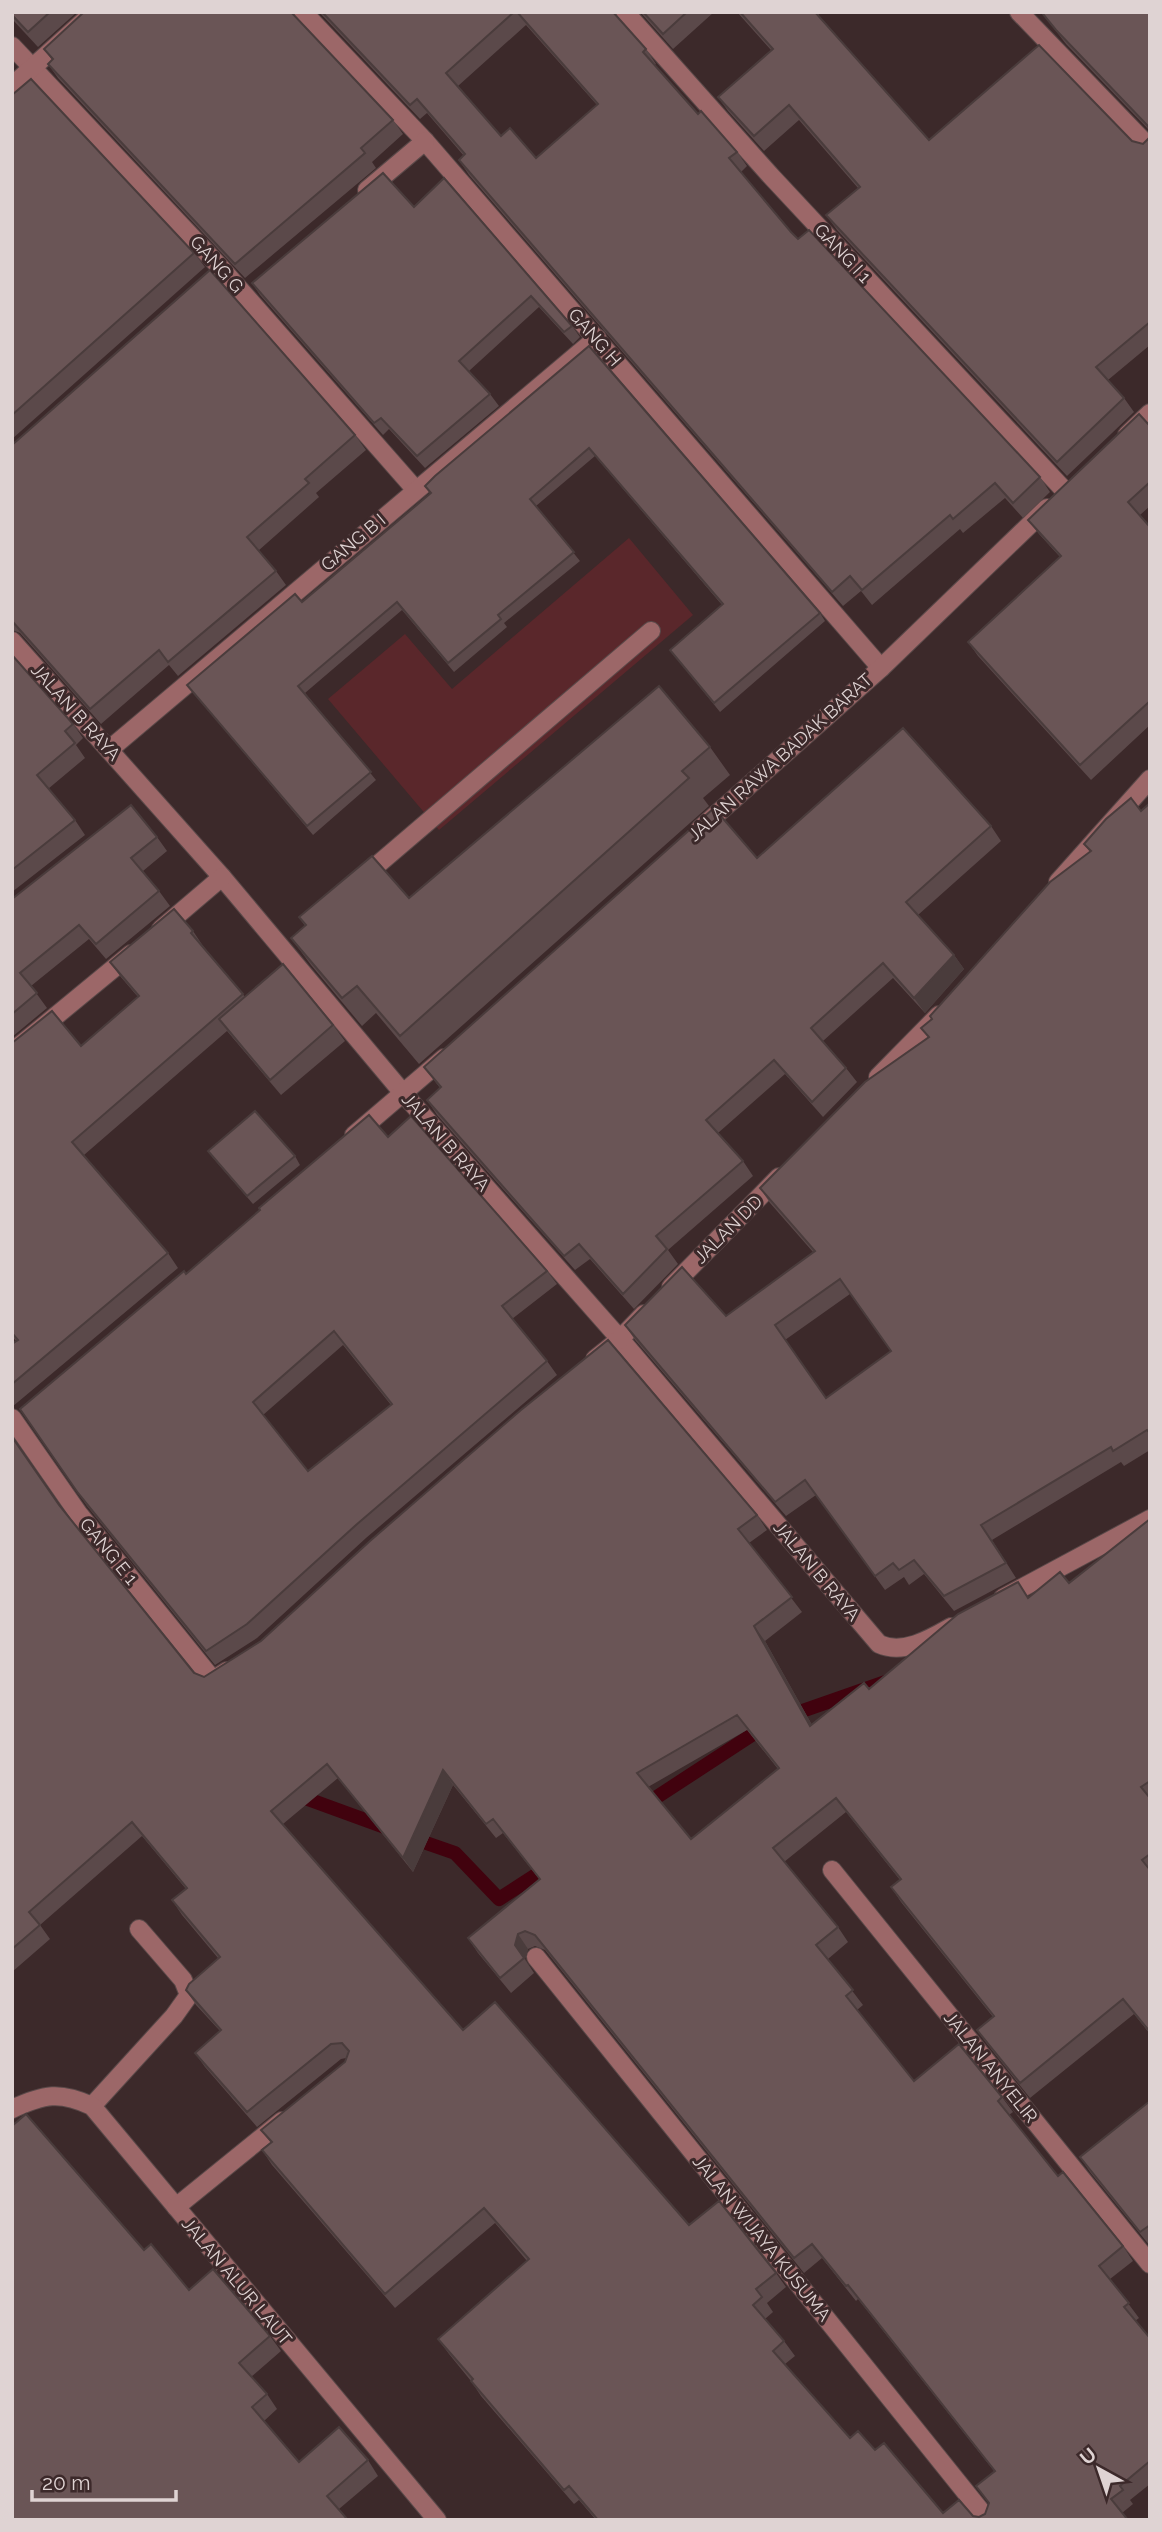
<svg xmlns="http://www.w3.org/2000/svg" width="1162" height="2532" viewBox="0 0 1162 2532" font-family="Raleway,sans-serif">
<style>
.green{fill:#5a272b}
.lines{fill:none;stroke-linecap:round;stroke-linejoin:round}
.stream{stroke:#41020e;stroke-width:14}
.minor-casing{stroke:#594848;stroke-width:20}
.minor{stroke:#9c6768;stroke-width:18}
.wall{fill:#5b494a;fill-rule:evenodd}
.shaded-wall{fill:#4a3c3c}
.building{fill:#6a5556;stroke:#4a3c3c;stroke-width:2;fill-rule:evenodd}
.labels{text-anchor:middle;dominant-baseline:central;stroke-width:6;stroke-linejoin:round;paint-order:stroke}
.street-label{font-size:18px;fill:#dfd3d3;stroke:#3c292a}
</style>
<rect width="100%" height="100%" fill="#3c292a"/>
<path class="green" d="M629,538L693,615L439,830L328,699L405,634L452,689Z"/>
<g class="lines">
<g class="stream">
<path d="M785,1717L888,1681"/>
<path d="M294,1794L390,1829"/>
<path d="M640,1808L767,1725"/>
<path d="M409,1837L455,1853L499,1899L550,1866"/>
</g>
<g class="minor-casing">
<g id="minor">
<path d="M303,12L425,141L881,668"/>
<path d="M625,12L770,175L1065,491"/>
<path d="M1019,12L1150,148"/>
<path d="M12,46L221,268L415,489"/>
<path d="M12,86L94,12"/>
<path d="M367,190L425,141"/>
<path d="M1127,435L1150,413"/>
<path d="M12,641L222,877L403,1093L620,1339L879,1644C903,1655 930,1639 951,1627"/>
<path d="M110,749L597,338"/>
<path d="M700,829L881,668L1047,508"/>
<path d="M362,878L651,631"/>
<path d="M1058,882L1150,779"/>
<path d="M161,929L222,877"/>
<path d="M12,1052L131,954"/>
<path d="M878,1077L939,1015"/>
<path d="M354,1135L444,1058"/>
<path d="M671,1287L779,1177"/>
<path d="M595,1359L620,1339L644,1314"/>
<path d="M12,1418L78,1513L213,1680L227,1671"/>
<path d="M1003,1598L1150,1519"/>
<path d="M832,1870L1150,2264"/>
<path d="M536,1957L988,2520"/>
<path d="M92,2106L174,2016L189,1995L183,1980L139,1929"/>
<path d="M12,2109C44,2094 60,2091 92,2106L437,2520"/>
<path d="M176,2207L282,2121"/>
</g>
</g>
<use href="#minor" class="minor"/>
</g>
<g class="wall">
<path d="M12,12H77L38,47L12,19Z"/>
<path d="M319,12H615L616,15L646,49L656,64L654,65L698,114L737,152L747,166L741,172L791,232L1040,477L1050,492L1023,518L1005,498L963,533L960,529L872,605L861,591L843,606L469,175L459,160L464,156L427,113L420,119ZM526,25L597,105L536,158L501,136L458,86Z"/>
<path d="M640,12H714L673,49Z"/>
<path d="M737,12H822L818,15L929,140L1132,141L1143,144L1150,137V345L1108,380L1124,398L1134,412L1067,476L837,230L826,215L858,188L799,120L764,151L728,111L718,97L771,50Z"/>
<path d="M1150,12V131L1066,44L1043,14Z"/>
<path d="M293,14L393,120L403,134L372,162L376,168L245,278L58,78L48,64L52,60L44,49Z"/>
<path d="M12,95L194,253L205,267L12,439Z"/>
<path d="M414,207L572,326L580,337L573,344L539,307L469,371L490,394L499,406L425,468L389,429L383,435L260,295L252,283Z"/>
<path d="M589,346L820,613L825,621L720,712L670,650L722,605L595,456L536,506L580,561L504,623L507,627L454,672L402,610L305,693L376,780L313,835L187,685L302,602L430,493L425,486Z"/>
<path d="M1150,426V506L1140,515L1150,527V725L1091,780L978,656L968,642L1060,557L1039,534L1028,520Z"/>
<path d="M355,435L366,450L316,493L319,497L258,551L276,571L286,585L178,676L169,665L101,724L20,633L12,630V445Z"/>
<path d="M12,655L73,724L83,738L76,745L85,758L48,789L75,820L85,835L12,892Z"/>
<path d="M710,747L730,775L703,798L709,806L419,1064L376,1013L362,1026L311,965L291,938L305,926L299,917L409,898Z"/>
<path d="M1150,803V1450L1124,1466L1121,1462L992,1540L1016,1578L954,1611L924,1574L909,1585L904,1577L885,1590L816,1495L786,1516L635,1340L625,1325L726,1316L813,1252L770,1203L760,1188L928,1037L921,1028L932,1019L1090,852L1084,844L1141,811ZM850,1294L891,1351L826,1398L785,1340Z"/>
<path d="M991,826L1001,841L918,915L954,955L964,969L925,1013L893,978L823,1041L846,1068L857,1082L823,1117L785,1074L718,1133L743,1161L753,1176L668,1250L678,1264L634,1309L590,1259L575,1270L437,1115L427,1100L440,1088L424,1067L757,858Z"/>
<path d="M157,837L167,851L143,871L159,891L170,906L106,959L89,939L31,986L47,1008L12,1037V899Z"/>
<path d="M193,931L203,946L245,997L333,1025L345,1041L281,1095L227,1031L84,1155L168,1253L178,1268L12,1407V1344L16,1341L12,1336V1043L81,1046L138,997L120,976L110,962Z"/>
<path d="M388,1137L547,1271L557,1284L512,1319L547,1361L557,1375L366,1538L257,1638L215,1665L87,1506L20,1409L186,1274ZM343,1345L391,1405L308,1471L263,1415Z"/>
<path d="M208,1151L295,1156L300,1165L253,1204L214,1159Z"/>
<path d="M12,1436L61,1508L194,1673L204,1677L757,1515L767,1530L749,1543L802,1612L765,1641L812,1725L869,1689L1029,1597L1069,1583L1150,1519V2034L1134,2014L1030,2098L987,2044L977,2030L993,2017L901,1902L891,1887L900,1880L846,1812L784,1862L838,1927L848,1942L828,1959L863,2005L857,2010L914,2081L1002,2097L1013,2112L1009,2115L1058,2176L1123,2246L1133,2261L1110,2279L1139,2318L1135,2321L1150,2338V2484L1130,2500L1133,2504L1122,2513L1128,2520H596L579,2500L574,2504L481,2396L471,2381L449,2354L438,2339L527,2261L495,2223L395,2308L272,2165L262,2150L271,2143L261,2130L345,2062L346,2058L341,2059L257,2127L205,2067L195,2053L220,2031L196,2005L186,1990L218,1958L182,1915L172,1900L186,1889L142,1836L40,1925L50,1939L12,1972ZM747,1730L778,1769L691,1839L648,1787ZM338,1778L413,1872L453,1785L496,1838L503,1833L540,1880L468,1938L478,1953L511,1993L534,1973L525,1959L528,1949L535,1946L545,1950L804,2273L822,2258L856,2301L858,2299L994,2471L989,2503L985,2514L979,2517L943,2513L875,2450L850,2438L785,2364L795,2356L784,2341L765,2319L773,2312L767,2303L786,2287L776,2273L689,2225L463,2030L283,1824Z"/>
<path d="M1150,2101V2246L1090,2172L1080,2157Z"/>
<path d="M144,2250L189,2290L270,2336L281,2351L251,2377L267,2394L277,2409L264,2421L299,2462L368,2460L378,2476L339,2509L12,2520Z"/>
</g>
<g class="shaded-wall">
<path d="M954,955L964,969L925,1013L914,998Z"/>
<path d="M754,1626L765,1641L821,1741L810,1726Z"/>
<path d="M443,1770L453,1785L413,1872L403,1858Z"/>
<path d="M518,1934L528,1949L525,1959L534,1973L515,1945Z"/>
</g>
<g class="building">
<path d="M12,12H50L28,32L12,15Z"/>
<path d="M84,12H291L393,120L361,148L365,153L235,264L48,64L53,59L44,49Z"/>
<path d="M322,12H514L446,73L501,136L510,128L536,158L598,104L517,12H613L646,49L643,52L698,114L701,111L737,152L729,158L791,232L798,239L809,230L1040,477L1013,503L995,483L953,519L950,515L862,590L850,576L832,592L459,160L465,154L417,99L410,105Z"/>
<path d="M643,12H687L663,34Z"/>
<path d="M740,12H815L929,140L1039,45L1132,141L1143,144L1150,137V322L1096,367L1124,398L1057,462L826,215L860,187L789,105L754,136L718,97L773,49Z"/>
<path d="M1044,12H1150V132L1148,126L1056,30L1043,14Z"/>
<path d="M31,79L194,253L12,415V95Z"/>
<path d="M383,173L414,207L444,178L572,326L564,332L531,296L459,361L490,394L417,456L381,418L374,423L252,283Z"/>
<path d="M210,270L355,435L305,479L309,483L247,537L276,571L168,662L159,650L90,709L12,621V445Z"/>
<path d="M589,346L820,613L714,703L670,650L723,604L589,448L530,499L574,552L498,615L501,619L448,663L397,602L298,686L371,772L307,826L187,685L295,594L302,602L431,493L425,486L435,476Z"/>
<path d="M1139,414L1150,426V482L1128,502L1150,527V701L1080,765L968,642L1061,556L1028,520Z"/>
<path d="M12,655L73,724L65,731L75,743L37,775L75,820L12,870Z"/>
<path d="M659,686L710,747L682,771L689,778L400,1036L357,986L342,998L291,938L306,925L299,917L372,856L409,898Z"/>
<path d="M903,728L991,826L906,902L954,955L914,998L883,963L811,1028L846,1068L812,1102L774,1060L706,1120L743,1161L656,1236L667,1249L623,1294L579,1244L564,1256L427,1100L441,1087L424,1067L714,808L757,858Z"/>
<path d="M1131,798L1141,811L1150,803V1433L1147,1430L1113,1451L1111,1447L981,1525L1006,1563L944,1596L914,1560L899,1570L893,1563L875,1576L805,1480L775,1502L625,1325L682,1267L726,1316L815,1251L760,1188L865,1082L929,1037L921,1028L932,1019L930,1016L1050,882L1091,851L1084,844L1106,819ZM840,1279L891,1351L826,1398L775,1325Z"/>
<path d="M131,805L157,837L131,858L159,891L96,944L79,925L20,973L37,993L12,1014V899Z"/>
<path d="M174,909L193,931L191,933L243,994L72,1142L168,1253L12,1384V1344L18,1340L12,1333V1043L52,1011L81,1046L139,996L110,962Z"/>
<path d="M283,964L333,1025L270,1080L219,1019Z"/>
<path d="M255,1111L295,1156L247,1196L208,1151Z"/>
<path d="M369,1115L388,1137L411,1116L547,1271L502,1306L547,1361L356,1525L247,1624L206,1651L78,1493L20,1409L184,1271L186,1274L260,1210L259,1208ZM334,1331L392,1404L308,1471L253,1402Z"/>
<path d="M608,1340L757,1515L738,1529L792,1597L754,1626L810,1726L864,1683L869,1689L958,1614L1018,1582L1028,1598L1060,1572L1069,1583L1150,1519V1781L1141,1787L1150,1798V1854L1142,1860L1150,1870V2032L1123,1999L1020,2083L977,2030L994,2016L891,1887L901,1879L836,1798L773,1848L838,1927L816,1945L853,1990L846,1996L914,2081L959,2044L1002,2097L998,2101L1058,2176L1063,2172L1123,2246L1099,2266L1129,2303L1124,2307L1150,2338V2461L1120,2486L1123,2490L1111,2499L1128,2520H598L569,2486L564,2490L471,2381L473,2379L438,2339L529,2259L484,2208L385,2294L262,2150L272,2142L261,2130L345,2062L349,2051L342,2043L331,2044L247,2112L195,2053L221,2030L186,1990L189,1984L220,1957L172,1900L187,1888L132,1822L29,1912L40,1925L12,1949V1437L59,1505L194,1673L204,1677L261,1641L370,1541L521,1410ZM737,1715L779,1768L691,1839L637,1773ZM327,1764L403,1858L443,1770L486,1824L493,1819L540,1879L468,1938L500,1978L524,1958L515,1945L518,1934L525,1931L535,1935L794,2258L812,2244L846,2286L848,2285L995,2471L976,2486L989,2503L985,2514L979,2517L973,2516L959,2500L943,2513L884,2443L875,2450L858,2431L850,2438L773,2351L784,2341L753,2305L762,2297L756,2289L776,2273L719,2201L689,2225L495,2002L463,2030L271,1811Z"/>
<path d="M1150,2101V2225L1140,2232L1080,2157Z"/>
<path d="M26,2114L144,2250L151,2244L189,2290L213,2269L270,2336L239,2363L267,2394L252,2407L299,2462L339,2427L368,2460L327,2496L348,2520H12V2126Z"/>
</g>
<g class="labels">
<g class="street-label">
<text transform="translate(843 253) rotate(47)">GANG I 1</text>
<text transform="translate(217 264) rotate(48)">GANG G</text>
<text transform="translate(595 337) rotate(49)">GANG H</text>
<text transform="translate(353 542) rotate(-40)">GANG B I</text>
<text transform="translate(76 712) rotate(48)">JALAN B RAYA</text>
<text transform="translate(780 757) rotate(-42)">JALAN RAWA BADAK BARAT</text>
<text transform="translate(446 1142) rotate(49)">JALAN B RAYA</text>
<text transform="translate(728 1229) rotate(-45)">JALAN DD</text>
<text transform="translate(109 1551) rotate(51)">GANG E 1</text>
<text transform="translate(817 1571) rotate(50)">JALAN B RAYA</text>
<text transform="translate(991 2067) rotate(51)">JALAN ANYELIR</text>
<text transform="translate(762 2238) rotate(51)">JALAN WIJAYA KUSUMA</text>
<text transform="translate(237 2281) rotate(50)">JALAN ALUR LAUT</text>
</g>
</g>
<rect width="1162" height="2532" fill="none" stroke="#dfd3d3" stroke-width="28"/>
<g transform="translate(1099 2469) rotate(320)" stroke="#3c292a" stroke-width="5" paint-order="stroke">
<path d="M0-5L12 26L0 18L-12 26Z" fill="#dfd3d3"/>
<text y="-10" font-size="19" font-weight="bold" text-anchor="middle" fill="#dfd3d3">U</text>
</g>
<path d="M32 2490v10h144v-10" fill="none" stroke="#dfd3d3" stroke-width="3.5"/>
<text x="42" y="2490" font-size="21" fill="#dfd3d3" stroke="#3c292a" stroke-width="5" paint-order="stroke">20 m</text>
</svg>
